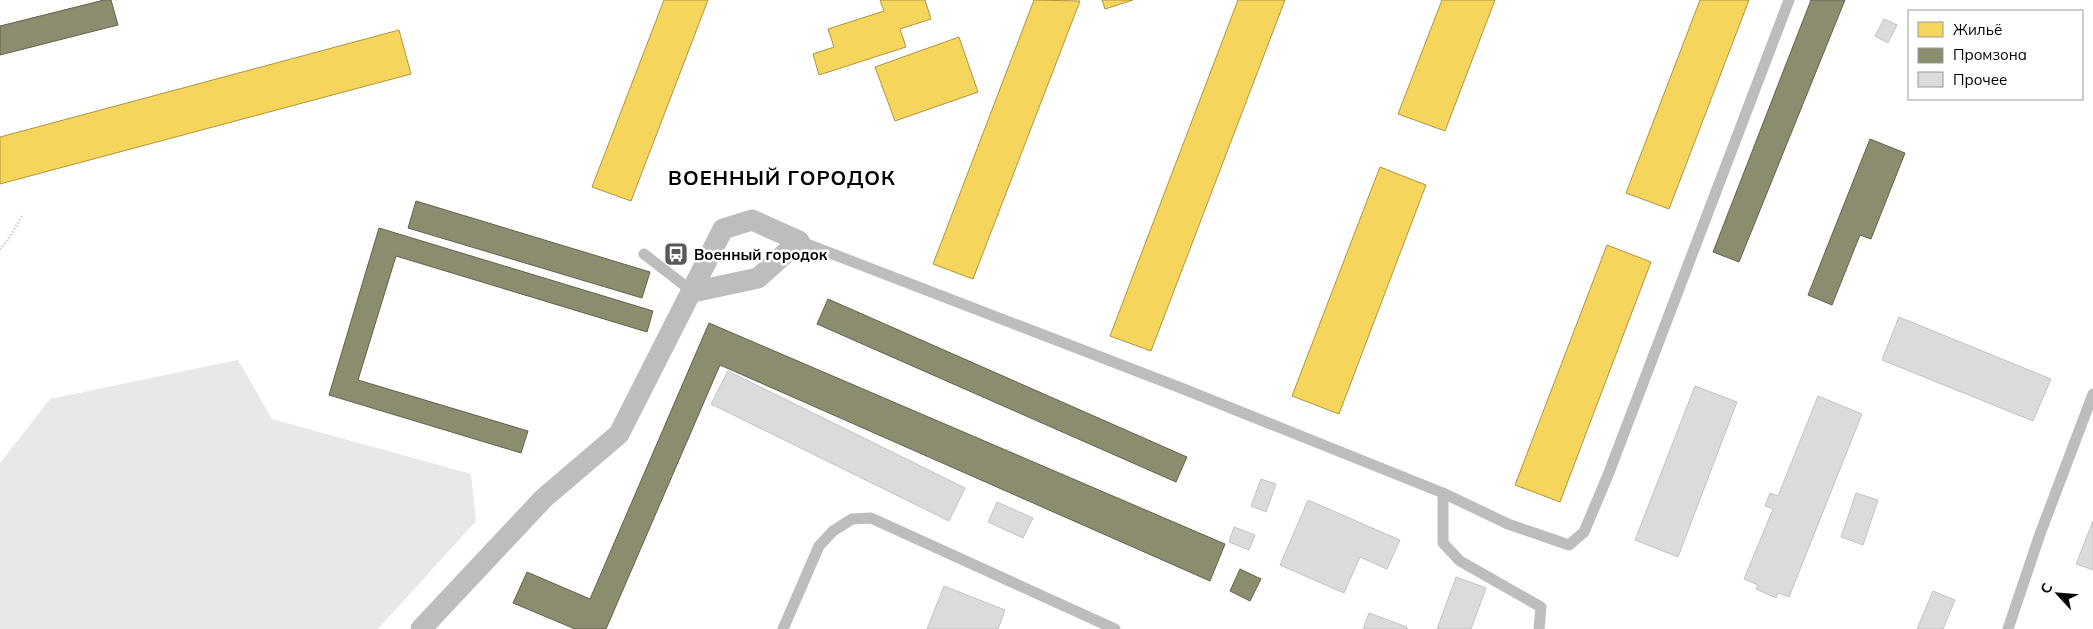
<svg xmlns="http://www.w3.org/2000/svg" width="2093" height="629" viewBox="0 0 2093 629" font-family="Mulish,sans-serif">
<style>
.green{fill:#e8e8e8}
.homes{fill:#f6d55c;stroke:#ac9540}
.industry{fill:#8c8c6e;stroke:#62624d}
.building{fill:#dbdbdb;stroke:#c3c3c3}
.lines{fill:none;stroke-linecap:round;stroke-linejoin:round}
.path{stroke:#c2c2c2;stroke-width:3;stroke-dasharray:1 2.5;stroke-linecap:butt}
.lane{stroke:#bdbdbd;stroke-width:11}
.street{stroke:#bdbdbd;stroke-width:21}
.labels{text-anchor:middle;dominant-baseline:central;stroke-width:5;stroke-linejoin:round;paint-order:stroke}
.poi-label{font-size:15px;font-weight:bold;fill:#000;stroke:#fff;text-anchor:start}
.district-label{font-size:20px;font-weight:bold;letter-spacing:1px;fill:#000;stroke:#fff}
</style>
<rect width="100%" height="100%" fill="#fff"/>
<path class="green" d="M238,360L272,419L471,474L476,521L378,629H0V463L50,399Z"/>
<g class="homes">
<path d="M664,0H708L631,201L592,187Z"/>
<path d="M880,0H925L931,19L900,29L906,47L819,75L813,54L834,47L828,29L884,11Z"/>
<path d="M1034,0L1080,1L973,279L933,264Z"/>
<path d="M1102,0H1133L1105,9Z"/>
<path d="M1238,0H1285L1151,351L1110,336Z"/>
<path d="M1442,0H1495L1445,131L1398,114Z"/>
<path d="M1700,0H1749L1669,209L1626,193Z"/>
<path d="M399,30L411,74L0,184V137Z"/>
<path d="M959,37L978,92L895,121L875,67Z"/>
<path d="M1380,167L1426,185L1339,414L1292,396Z"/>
<path d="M1607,245L1651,262L1560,502L1515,485Z"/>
</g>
<g class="industry">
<path d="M104,0H111L118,25L0,55V26Z"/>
<path d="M1811,0H1845L1739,262L1713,252Z"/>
<path d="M1870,139L1905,153L1871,239L1860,235L1832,305L1808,295Z"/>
<path d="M416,201L650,272L642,298L408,228Z"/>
<path d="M379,228L653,311L647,332L396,256L358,380L528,431L521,453L329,395Z"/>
<path d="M828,299L1187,457L1176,482L817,324Z"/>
<path d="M709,323L1225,544L1210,581L720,365L606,629H575L513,603L527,572L590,599Z"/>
<path d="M1240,569L1261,579L1250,601L1230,591Z"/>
</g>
<g class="building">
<path d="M1884,19L1897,25L1888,43L1875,36Z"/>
<path d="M1899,317L2051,379L2033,421L1882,360Z"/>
<path d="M728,371L965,488L949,521L711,404Z"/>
<path d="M1695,386L1737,402L1678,557L1635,540Z"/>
<path d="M1818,396L1862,414L1789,597L1778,593L1776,598L1756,589L1758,585L1744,579L1773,509L1765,506L1770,493L1778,496Z"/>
<path d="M1261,479L1276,484L1266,512L1251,506Z"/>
<path d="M1856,493L1878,500L1863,545L1841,537Z"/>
<path d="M1308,500L1400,540L1387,569L1360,557L1344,593L1280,565Z"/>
<path d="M997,502L1033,518L1023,538L988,522Z"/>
<path d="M2093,521V570L2076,564Z"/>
<path d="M1234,527L1255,535L1249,550L1229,542Z"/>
<path d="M1456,577L1486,588L1471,629H1437Z"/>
<path d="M944,586L1005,610L998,629H927Z"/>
<path d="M1933,591L1955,600L1943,629H1917Z"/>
<path d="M1369,613L1407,627V629H1363Z"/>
</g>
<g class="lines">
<path class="path" d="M0,249L7,241L22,216"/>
<g class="lane">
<path d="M799,241L1181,388L1443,493L1508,524L1569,545L1584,532L1608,475L1789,0"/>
<path d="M644,254L693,292"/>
<path d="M1443,493V543L1460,561L1541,607L1539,629"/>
<path d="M783,629L819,546L833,531L852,519L871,518L1115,629"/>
<path d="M2008,629L2040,534L2093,394"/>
</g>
<path class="street" d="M421,629L544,498L619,434L723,229L752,220L799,241L758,278L693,292"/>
</g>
<defs>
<g id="bus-square" transform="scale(1.25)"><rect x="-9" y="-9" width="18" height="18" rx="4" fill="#595959" stroke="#fff"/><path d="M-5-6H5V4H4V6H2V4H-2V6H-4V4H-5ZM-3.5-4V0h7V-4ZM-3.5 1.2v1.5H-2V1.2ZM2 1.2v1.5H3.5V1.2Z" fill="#fff"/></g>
</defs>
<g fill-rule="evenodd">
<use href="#bus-square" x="676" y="254"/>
</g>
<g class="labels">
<g class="poi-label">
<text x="694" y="254">Военный городок</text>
</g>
<g class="district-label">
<text x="782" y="177">ВОЕННЫЙ ГОРОДОК</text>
</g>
</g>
<rect x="1908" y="10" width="175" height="90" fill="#ffffff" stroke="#999999"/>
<rect x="1918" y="22" width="25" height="15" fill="#f6d55c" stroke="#999999"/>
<text x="1953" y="35" font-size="15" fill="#000000">Жильё</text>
<rect x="1918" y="48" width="25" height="15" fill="#8c8c6e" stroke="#999999"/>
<text x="1953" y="60" font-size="15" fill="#000000">Промзона</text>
<rect x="1918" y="72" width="25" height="15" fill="#dbdbdb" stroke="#999999"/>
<text x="1953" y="85" font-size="15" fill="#000000">Прочее</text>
<g transform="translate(2058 594) rotate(296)" stroke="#ffffff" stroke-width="4" paint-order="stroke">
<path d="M0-4L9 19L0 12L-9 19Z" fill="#000000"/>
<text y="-8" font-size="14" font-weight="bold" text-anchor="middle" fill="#000000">С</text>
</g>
</svg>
